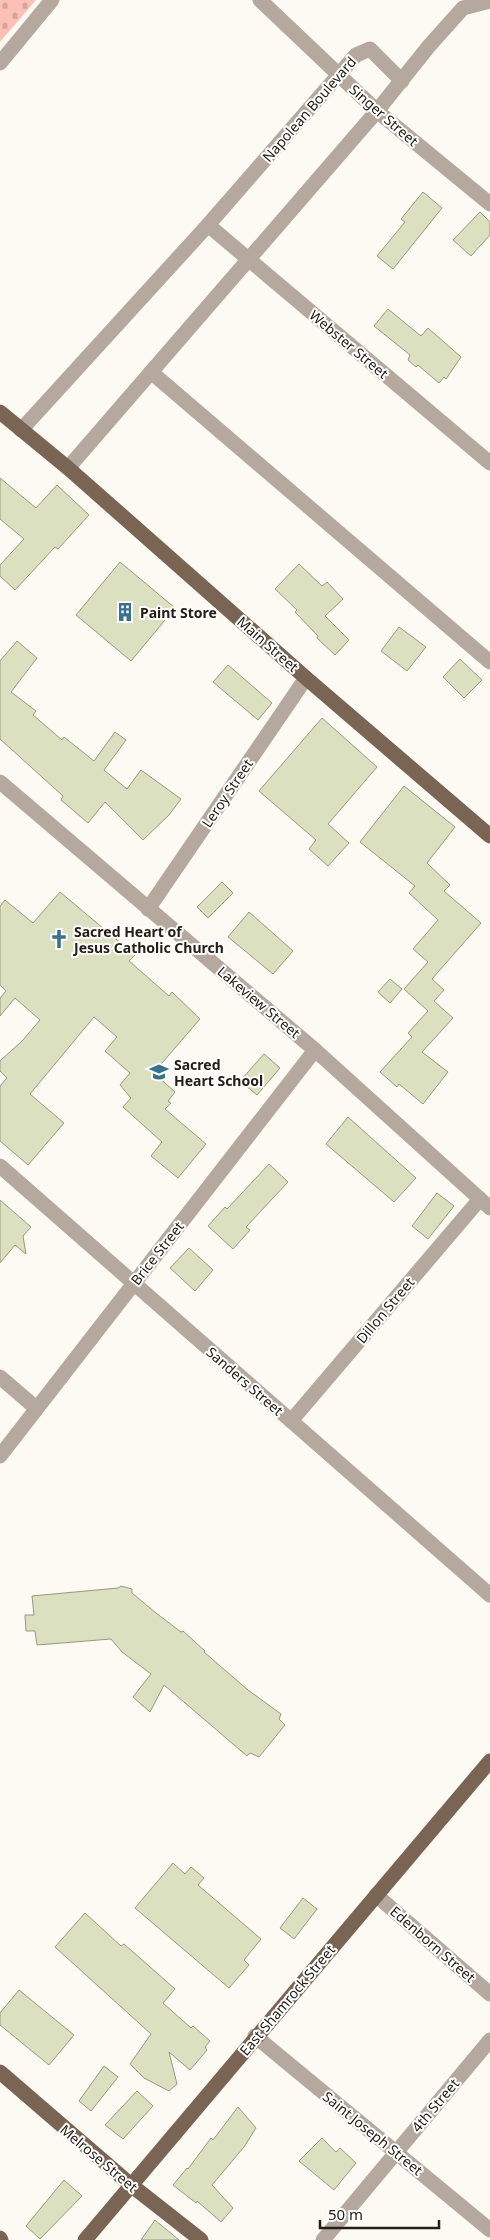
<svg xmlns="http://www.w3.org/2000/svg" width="490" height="2240" viewBox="0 0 490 2240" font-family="'Noto Sans',sans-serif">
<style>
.cemetery{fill:url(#cemetery-stones)}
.building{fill:#dae0c0;stroke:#959a7c}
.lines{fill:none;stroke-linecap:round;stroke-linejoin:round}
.minor{stroke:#b5a89f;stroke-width:15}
.major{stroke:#7a6555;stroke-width:15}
.labels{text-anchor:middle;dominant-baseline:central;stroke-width:4;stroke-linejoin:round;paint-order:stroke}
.street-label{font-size:14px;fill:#252015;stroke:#fff}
.poi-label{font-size:14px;font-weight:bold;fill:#252015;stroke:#fff;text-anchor:start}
</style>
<defs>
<pattern id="cemetery-stones" width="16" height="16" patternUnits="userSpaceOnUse" patternTransform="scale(1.25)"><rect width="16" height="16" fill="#fcc0b7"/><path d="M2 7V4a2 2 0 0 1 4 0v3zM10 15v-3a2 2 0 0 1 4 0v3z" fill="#d8a59c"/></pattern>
</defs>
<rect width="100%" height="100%" fill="#fdfaf4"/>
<path class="cemetery" d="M0,0H36L0,42Z"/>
<g class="building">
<path d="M423,192L442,208L393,269L377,256L405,222L401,219Z"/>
<path d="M480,212L490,222V235L471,256L453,240Z"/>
<path d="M388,309L421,336L428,328L461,357L446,379L444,377L439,383L418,365L416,367L408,360L410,355L374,326Z"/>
<path d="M0,478L36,508L57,485L89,515L58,549L55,547L15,590L0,576V565L24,539L0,519Z"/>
<path d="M120,562L175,608L131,661L76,615Z"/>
<path d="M299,564L322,586L327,582L343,599L325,616L349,640L335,655L317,638L318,636L295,612L297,610L275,589Z"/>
<path d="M399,627L426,647L407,671L381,651Z"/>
<path d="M17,641L37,658L11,692L36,711L33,715L62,740L64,737L94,761L115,732L126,740L104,770L127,789L141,770L181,799L169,815L143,840L105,802L88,823L61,800L63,796L0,739V661Z"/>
<path d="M460,659L482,680L464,698L443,677Z"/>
<path d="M228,665L272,703L258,720L213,682Z"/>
<path d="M322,718L377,767L328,824L349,843L328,866L309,849L316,840L259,791Z"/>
<path d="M404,786L455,827L427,863L450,885L444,891L481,923L432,979L444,990L434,1001L453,1018L422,1052L448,1072L423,1104L399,1084L397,1087L380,1072L412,1037L408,1033L428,1011L404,989L428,962L413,949L438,920L409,893L415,886L360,842Z"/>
<path d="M222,882L233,893L208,918L197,907Z"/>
<path d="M60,892L135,955L129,961L169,996L172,992L200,1019L156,1070L159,1072L156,1075L175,1092L168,1101L171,1103L165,1109L206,1144L178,1178L151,1156L162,1142L123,1107L131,1098L120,1085L130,1073L105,1051L117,1037L94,1017L30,1094L64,1123L28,1165L0,1141V1086L7,1078L0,1071V1061L23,1040L40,1020L15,998L0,1016V998L6,991L0,985V906L5,900L33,923Z"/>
<path d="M249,912L293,951L273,974L228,937Z"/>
<path d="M390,979L402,989L390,1003L378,992Z"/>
<path d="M264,1054L280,1068L257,1095L240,1081Z"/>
<path d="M348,1117L416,1178L394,1202L326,1144Z"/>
<path d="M269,1164L288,1182L246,1227L250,1230L233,1249L208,1226L225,1207L227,1209Z"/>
<path d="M437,1193L454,1206L428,1239L412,1226Z"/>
<path d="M0,1200L31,1227L23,1236L26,1254L15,1245L0,1263Z"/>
<path d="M189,1248L213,1270L195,1291L170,1268Z"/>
<path d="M121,1586L132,1589V1593L156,1613L181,1632L183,1631L205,1651L204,1652L248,1690L281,1714L279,1719L285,1725L259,1757L250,1753L247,1756L164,1685L150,1712L133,1697L151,1674L122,1652L111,1639L37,1645L35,1631H26L25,1615H34L32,1596L118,1588Z"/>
<path d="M173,1863L185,1874L191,1867L204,1878L198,1885L261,1939L244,1960L249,1965L229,1988L135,1908Z"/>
<path d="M303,1898L317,1909L294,1939L280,1928Z"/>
<path d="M85,1913L121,1946L124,1944L175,1989L163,2003L191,2028L193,2026L210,2041L205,2047L207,2050L190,2070L169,2052L177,2084L169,2091L144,2078L130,2064L151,2034L55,1947Z"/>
<path d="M19,1990L74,2035L49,2065L0,2025V2013Z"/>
<path d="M104,2066L118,2077L91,2111L79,2101Z"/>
<path d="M137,2091L153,2106L123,2139L105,2125Z"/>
<path d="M238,2107L256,2128L244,2147L212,2185L233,2208L221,2222L197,2201L196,2203L173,2185L187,2168L188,2169L211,2138L213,2140Z"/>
<path d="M322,2138L336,2152L340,2148L356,2163L334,2190L299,2161Z"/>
<path d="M64,2180L82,2196L40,2239L26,2226Z"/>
<path d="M155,2220L179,2240H141Z"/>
</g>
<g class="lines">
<g class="minor">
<path d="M260,0L377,111L490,204"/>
<path d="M0,63L52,0"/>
<path d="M208,225L490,463"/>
<path d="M151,372L490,662"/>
<path d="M21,430L208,225L356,55L370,49L402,81"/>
<path d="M68,468L377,111L429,46L463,8L490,1"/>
<path d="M0,782L315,1050L490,1208"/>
<path d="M148,909L306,678"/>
<path d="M0,1166L490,1595"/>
<path d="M0,1377L36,1408"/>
<path d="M291,1421L480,1199"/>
<path d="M0,1456L315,1050"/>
<path d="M376,1895L490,1994"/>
<path d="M255,2036L490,2230"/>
<path d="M323,2240L490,2040"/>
</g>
<g class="major">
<path d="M0,412L68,468L306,678L490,836"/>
<path d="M0,2072L131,2185L201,2240"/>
<path d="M0,2238L1,2240"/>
<path d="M85,2240L490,1761"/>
</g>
</g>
<defs>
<g id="building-bare" transform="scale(1.5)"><path d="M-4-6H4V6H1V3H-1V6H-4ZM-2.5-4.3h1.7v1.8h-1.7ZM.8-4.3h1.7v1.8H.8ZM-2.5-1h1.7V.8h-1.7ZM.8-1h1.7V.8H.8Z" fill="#3a718c" stroke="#fff" stroke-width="2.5" paint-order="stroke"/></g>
<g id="church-bare" transform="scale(1.5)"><path d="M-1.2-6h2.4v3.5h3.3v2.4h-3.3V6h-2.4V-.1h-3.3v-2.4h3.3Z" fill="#3a718c" stroke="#fff" stroke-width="2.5" paint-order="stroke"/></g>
<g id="school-bare" transform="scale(1.5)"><path d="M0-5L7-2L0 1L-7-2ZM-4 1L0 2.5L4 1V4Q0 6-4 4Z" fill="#3a718c" stroke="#fff" stroke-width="2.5" paint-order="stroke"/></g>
</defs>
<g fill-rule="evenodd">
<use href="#building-bare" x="125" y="612"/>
<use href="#church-bare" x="59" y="939"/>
<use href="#school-bare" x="159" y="1072"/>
</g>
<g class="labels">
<g class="street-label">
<text transform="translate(309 109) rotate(-49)">Napolean Boulevard</text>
<text transform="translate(384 115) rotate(41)">Singer Street</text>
<text transform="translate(349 344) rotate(40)">Webster Street</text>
<text transform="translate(268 644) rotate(41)">Main Street</text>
<text transform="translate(227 793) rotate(-56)">Leroy Street</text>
<text transform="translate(259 1002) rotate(40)">Lakeview Street</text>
<text transform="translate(157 1253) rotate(-52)">Brice Street</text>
<text transform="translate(385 1310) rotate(-50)">Dillon Street</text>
<text transform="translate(245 1381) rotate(41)">Sanders Street</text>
<text transform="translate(433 1944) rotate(41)">Edenborn Street</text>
<text transform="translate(287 2000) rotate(-50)">East Shamrock Street</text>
<text transform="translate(435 2105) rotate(-50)">4th Street</text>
<text transform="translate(373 2133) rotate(39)">Saint Joseph Street</text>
<text transform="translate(99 2158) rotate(40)">Melrose Street</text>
</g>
<g class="poi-label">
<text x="140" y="612">Paint Store</text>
<text x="74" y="931">Sacred Heart of<tspan x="74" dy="16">Jesus Catholic Church</tspan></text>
<text x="174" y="1064">Sacred<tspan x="174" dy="16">Heart School</tspan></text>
</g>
</g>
<path d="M320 2220v8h119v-8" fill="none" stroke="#252015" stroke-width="2.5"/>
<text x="328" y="2220" font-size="15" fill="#252015" stroke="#ffffff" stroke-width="4" paint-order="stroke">50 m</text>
</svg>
